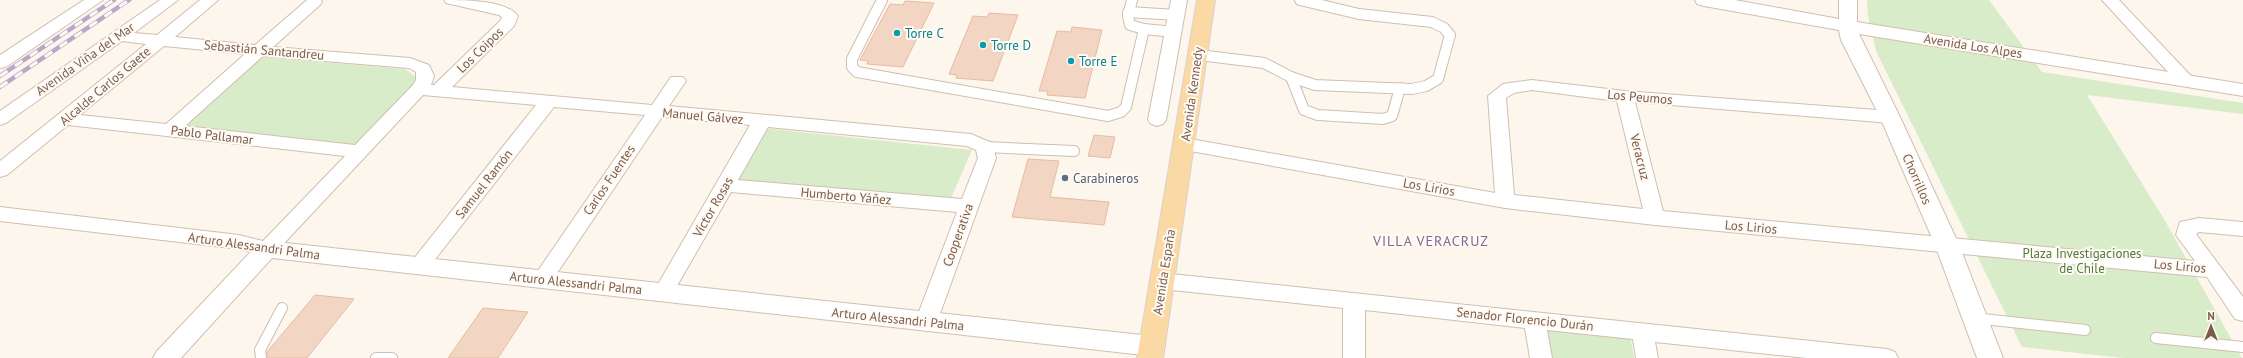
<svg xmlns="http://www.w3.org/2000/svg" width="2243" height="358" viewBox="0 0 2243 358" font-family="'PT Sans',sans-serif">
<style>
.green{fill:#d8ecc9}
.building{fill:#f3d5c3;stroke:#e6bba3}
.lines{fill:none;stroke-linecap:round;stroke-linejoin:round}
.service-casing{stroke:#d1beb0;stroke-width:12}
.minor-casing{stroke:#d1beb0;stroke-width:2}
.tertiary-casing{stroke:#d1beb0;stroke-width:2}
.primary-casing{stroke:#dad1cd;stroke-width:2}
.service{stroke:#fff;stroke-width:10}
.minor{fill:#fff;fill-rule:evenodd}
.tertiary{fill:#fff;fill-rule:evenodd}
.primary{fill:#fbd9a5;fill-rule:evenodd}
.rail-casing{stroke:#b9a8c9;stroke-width:4.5}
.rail{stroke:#fffaf3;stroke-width:3;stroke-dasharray:9;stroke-linecap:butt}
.culture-dot{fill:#0f9aa8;stroke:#fffaf3;stroke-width:1.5}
.service-dot{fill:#5c6f8a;stroke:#fffaf3;stroke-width:1.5}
.labels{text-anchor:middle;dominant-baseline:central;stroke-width:4;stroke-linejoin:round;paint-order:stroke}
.culture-label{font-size:13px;fill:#0d838f;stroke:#fffaf3;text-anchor:start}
.street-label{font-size:13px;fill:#7a5c4d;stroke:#fffaf3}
.service-label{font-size:13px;fill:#4e5e75;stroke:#fffaf3;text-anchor:start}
.park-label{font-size:13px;fill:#537a41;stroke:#fffaf3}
.neighbourhood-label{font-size:14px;letter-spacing:1px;fill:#846695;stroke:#fffaf3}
</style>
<rect width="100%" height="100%" fill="#fdf6ec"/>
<g class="green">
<path d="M1867,0H1989L2042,72L2243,103V114L2087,95L2164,219L2242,358H2123L2022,347L1876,51L1868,16Z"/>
<path d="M261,57L405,69L416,77L415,85L355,147L180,125Z"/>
<path d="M762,128L972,150L948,205L732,185Z"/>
<path d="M1546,324L1630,336L1634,358H1551Z"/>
</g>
<g class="building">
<path d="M905,1L934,3L903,67L867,64L868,61L860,60L890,4L903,5Z"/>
<path d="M989,13L1018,15L993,81L956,78L957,75L949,74L973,16L987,17Z"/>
<path d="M1072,27L1102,30L1085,98L1047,95L1048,91H1039L1057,31L1071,32Z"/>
<path d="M1094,135L1115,137L1110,158L1088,156Z"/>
<path d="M1028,159L1059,161L1050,197L1109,202L1104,225L1012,217Z"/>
<path d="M315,295L354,299L307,358H267V352Z"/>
<path d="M483,308L528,312L498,358H448Z"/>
</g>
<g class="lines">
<g class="service-casing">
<g id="service">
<path d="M882,0L852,59V67L857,72L1108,116L1121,112L1126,107L1144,29"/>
<path d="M1132,0L1128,16L1130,25L1144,29L1174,32"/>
<path d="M1128,12L1177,15"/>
<path d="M1199,55L1264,63L1291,77L1315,85L1412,89L1426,86L1438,79L1450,35L1444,28L1432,22L1359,14L1300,0"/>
<path d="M1291,77L1304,110L1318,115L1383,119L1392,116L1400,88"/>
<path d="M985,147L1074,151"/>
<path d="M1974,318L2085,330"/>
<path d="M2156,338L2243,347"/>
<path d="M261,358L260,350L282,308"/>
<path d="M376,358H392"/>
</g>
</g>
<g class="minor-casing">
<g id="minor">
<path d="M84,0H103L6,67L0,68V55Z"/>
<path d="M160,0H178L134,33L157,35L200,0H218L175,37L255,45L307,0H321L322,2L320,5L273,47L410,58L429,65L434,76L431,85H434L500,21L502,17L499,15L446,3L444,0C464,0 506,0 518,16L514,26L452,87L652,105L671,77H683L686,81L669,106L971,134L992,143L996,158L937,322L934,328L926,330L918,328L915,322L957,212L731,192L670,298L663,301L656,298L653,293L750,125L662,117L549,285L542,288L535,285L532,280L535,275L645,115L554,107L426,271L419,273L412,271L409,266L412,261L536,105L423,95L274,254L267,256L239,249L0,221V207L239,235L263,241L345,156L68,125L7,175L0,177V161L146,44L122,41L6,123L0,125V111ZM164,46L245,54L166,124L80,115ZM263,56L409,68L416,72V80L413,85L355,145L185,126ZM768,127L967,146L976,150L978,158L962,199L738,180Z"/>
<path d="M1171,0H1187L1166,120L1163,124L1157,126L1151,124L1148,120Z"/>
<path d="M2102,0H2119L2191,76L2194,80L2191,84H2179Z"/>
<path d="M1532,80L1625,91L1890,111L1896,113L1899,117L1896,121L1890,123L1635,102L1663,211L2195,261L2176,235L2180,222L2199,218L2243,222V236L2199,232L2196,234L2243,297V321L2235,319L2207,277L1655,225L1505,208L1185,150L1178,148L1176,144L1178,140L1185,138L1495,193L1488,96L1503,84ZM1532,90L1617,101L1643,209L1514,195L1506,98L1514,93Z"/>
<path d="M1162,273L1887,349L1895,352L1898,358H1807L1655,342L1658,358H1636L1633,339L1547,330L1552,358H1530L1525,328L1365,310V358H1343V308L1162,289L1155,286L1152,281L1155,276Z"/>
</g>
</g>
<g class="tertiary-casing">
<g id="tertiary">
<path d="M1695,0H1735L1839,19V0H1857V22L2243,84V96L1859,34L1900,117L1959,245L2003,358H1977L1935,245L1880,117L1841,40L1839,30L1704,6L1697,4Z"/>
<path d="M267,241L1152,336L1161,339L1165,346L1161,353L1152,356L272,258L181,358H153L157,351L259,243Z"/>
</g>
</g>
<g class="primary-casing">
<path id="primary" d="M1197,0H1215L1163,358H1137Z"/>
</g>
<use href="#service" class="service"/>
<use href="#minor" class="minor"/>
<use href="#tertiary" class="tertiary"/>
<use href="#primary" class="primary"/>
<g class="rail-casing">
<g id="rail">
<path d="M0,76L114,0"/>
<path d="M0,87L129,0"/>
</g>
</g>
<use href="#rail" class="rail"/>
</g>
<g class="culture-dot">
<circle cx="897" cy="33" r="4"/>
<circle cx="983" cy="45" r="4"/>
<circle cx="1071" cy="61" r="4"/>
</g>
<circle class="service-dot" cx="1065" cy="178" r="4"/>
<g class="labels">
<g class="culture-label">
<text x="905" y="33">Torre C</text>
<text x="991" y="45">Torre D</text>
<text x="1079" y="61">Torre E</text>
</g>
<g class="street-label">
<text transform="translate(1973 46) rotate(9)">Avenida Los Alpes</text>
<text transform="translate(264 50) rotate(5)">Sebastián Santandreu</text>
<text transform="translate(480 50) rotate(-44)">Los Coipos</text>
<text transform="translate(85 59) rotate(-35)">Avenida Viña del Mar</text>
<text transform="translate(105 86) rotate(-40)">Alcalde Carlos Gaete</text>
<text transform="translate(1192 94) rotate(-82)">Avenida Kennedy</text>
<text transform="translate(1640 97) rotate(5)">Los Peumos</text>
<text transform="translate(703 116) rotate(5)">Manuel Gálvez</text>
<text transform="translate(212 135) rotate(7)">Pablo Pallamar</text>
<text transform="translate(1640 157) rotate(76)">Veracruz</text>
<text transform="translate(1917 179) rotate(66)">Chorrillos</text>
<text transform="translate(609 180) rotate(-56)">Carlos Fuentes</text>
<text transform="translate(484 184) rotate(-52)">Samuel Ramón</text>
<text transform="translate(1429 187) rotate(10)">Los Lirios</text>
<text transform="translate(846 196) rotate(5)">Humberto Yáñez</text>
<text transform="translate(713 207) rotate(-60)">Víctor Rosas</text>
<text transform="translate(1751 227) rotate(5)">Los Lirios</text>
<text transform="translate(958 235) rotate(-70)">Cooperativa</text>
<text transform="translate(254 246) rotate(8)">Arturo Alessandri Palma</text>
<text transform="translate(2180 266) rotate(5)">Los Lirios</text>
<text transform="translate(1164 272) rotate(-81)">Avenida España</text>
<text transform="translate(576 283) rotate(6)">Arturo Alessandri Palma</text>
<text transform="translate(898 319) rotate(6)">Arturo Alessandri Palma</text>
<text transform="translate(1525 319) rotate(6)">Senador Florencio Durán</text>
</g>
<g class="service-label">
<text x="1073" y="178">Carabineros</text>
</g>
<g class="park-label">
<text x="2082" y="253">Plaza Investigaciones<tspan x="2082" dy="15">de Chile</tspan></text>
</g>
<g class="neighbourhood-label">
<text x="1431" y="241">VILLA VERACRUZ</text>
</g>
</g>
<g transform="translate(2211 326)" stroke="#fffaf3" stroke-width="3" paint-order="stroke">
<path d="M0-3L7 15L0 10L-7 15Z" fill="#7a5c4d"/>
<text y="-6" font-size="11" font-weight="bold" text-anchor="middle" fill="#7a5c4d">N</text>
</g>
</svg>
